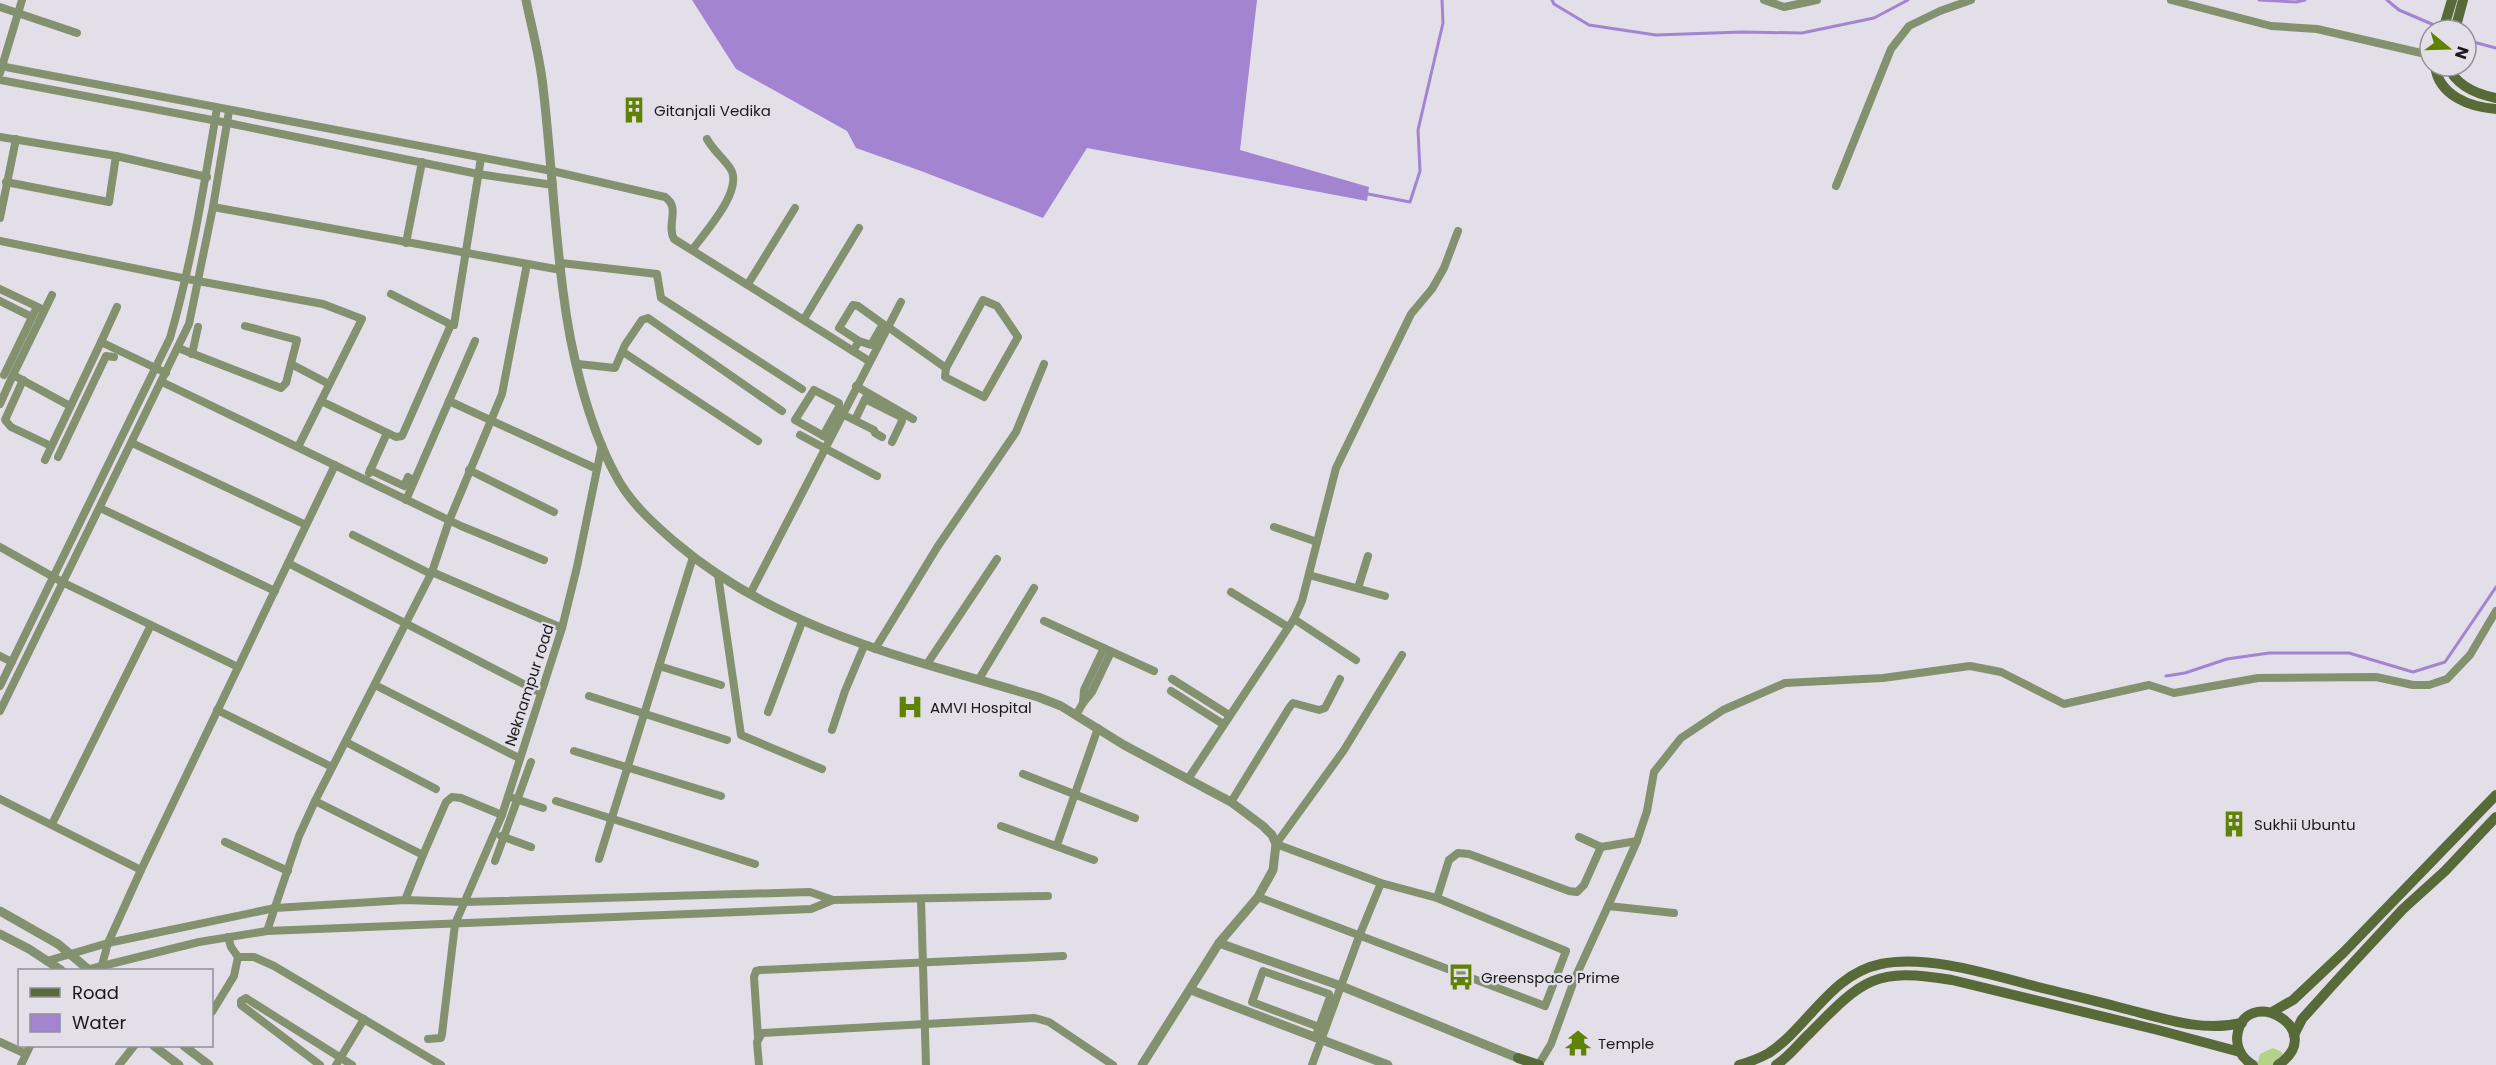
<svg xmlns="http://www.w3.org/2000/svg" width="2496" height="1065" viewBox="0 0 2496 1065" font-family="Poppins,sans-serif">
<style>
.green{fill:#b4d287}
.water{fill:#a384d1}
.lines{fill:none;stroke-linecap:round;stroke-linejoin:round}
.stream{stroke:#a384d1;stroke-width:3}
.minor{stroke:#83916f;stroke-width:8}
.tertiary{stroke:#83916f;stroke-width:9}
.secondary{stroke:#576a37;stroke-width:10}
.labels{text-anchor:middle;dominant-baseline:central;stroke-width:4.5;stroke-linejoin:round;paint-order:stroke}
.poi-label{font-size:15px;fill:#19181b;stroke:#e2dfe9;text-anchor:start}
.street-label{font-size:15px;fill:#19181b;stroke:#e2dfe9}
</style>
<rect width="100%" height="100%" fill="#e2dfe9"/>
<path class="green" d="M2273,1048L2282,1052L2286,1065H2257L2260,1054Z"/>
<path class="water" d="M692,0H1257L1240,150L1369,187L1367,201L1087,148L1043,218L921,171L856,148L847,131L736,69Z"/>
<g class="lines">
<g class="stream">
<path d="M1552,0L1554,4L1589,25L1656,35L1742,32L1802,33L1874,18L1908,0"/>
<path d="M2259,0L2296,2L2305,0"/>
<path d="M2387,0L2399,10L2441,28"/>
<path d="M2466,40L2496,48"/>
<path d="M1368,194L1410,202L1420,171L1418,130L1443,23L1442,0"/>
<path d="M2166,676L2185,673L2227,659L2269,653H2349L2413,672L2445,662L2496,587"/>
</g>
<g class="minor">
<path d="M1764,0L1784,7L1817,0"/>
<path d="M2171,0L2271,26L2317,29L2430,55"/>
<path d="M0,7L77,33"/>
<path d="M0,66L552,171L665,197C681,208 666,224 674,239L869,361"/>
<path d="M0,73L22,0"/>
<path d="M0,80L228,123L478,174L553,185"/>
<path d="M0,137L116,156L207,177"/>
<path d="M6,182L109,202L116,156"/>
<path d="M1836,186L1891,49L1909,26L1940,11L1971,0"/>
<path d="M213,207L561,270"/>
<path d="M0,218L16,139"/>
<path d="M0,241L187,279L323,304L362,319L298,447"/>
<path d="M406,243L422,162"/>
<path d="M693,249C705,232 745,189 730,168C723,158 713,150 707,139"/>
<path d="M561,263L657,274L661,298L802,389"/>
<path d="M748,284L795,208"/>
<path d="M0,289L40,308"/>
<path d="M52,295L13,375L70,406"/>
<path d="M0,301L32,317"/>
<path d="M804,319L859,228"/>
<path d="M454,325L481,158"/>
<path d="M888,327L946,368L945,377L984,397L1018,337L997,306L983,300L946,368"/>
<path d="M101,342L117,307"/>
<path d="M178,348L281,388L286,383L297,340L245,326"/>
<path d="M853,351L859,341L839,328L853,305L858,306L883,324L871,345L859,341"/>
<path d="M623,352L758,441"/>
<path d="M192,354L198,327"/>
<path d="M291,364L329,384"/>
<path d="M578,364L615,368L625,345L642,320L648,318L782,411"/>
<path d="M4,375L37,307"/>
<path d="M23,380L5,420L11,427L51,446"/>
<path d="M162,382L461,526L544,560"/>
<path d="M856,386L913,419"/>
<path d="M321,401L396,437L402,436L450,327L448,323L391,294"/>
<path d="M449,401L597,469"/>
<path d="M0,404L13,375"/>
<path d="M842,414L874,430L875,433L882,437"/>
<path d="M855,420L865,399L901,417L902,421L892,442"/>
<path d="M800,435L877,476"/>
<path d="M823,436L839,407"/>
<path d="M829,439L795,420L814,390L839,403V407L844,411"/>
<path d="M132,443L306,525"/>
<path d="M58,457L106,356L114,357"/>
<path d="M45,460L101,342L166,373"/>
<path d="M370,470L404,486L408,477L414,481"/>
<path d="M469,470L554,512"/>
<path d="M369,473L387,433"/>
<path d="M406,500L475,341"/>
<path d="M100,508L275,591"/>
<path d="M1274,527L1317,542"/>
<path d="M353,535L431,574"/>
<path d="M0,547L64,583L238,667"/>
<path d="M288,563L541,693"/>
<path d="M432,572L562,628"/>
<path d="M718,575L741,735L822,769"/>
<path d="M1309,575L1385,596"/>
<path d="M1358,588L1368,556"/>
<path d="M1231,592L1288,627"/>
<path d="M750,594L901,302"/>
<path d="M1294,619L1302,601L1336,468L1411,314L1432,289L1444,268L1458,231"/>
<path d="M1044,621L1154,671"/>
<path d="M875,649L938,546L1016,432L1044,364"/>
<path d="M0,656L12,662"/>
<path d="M927,664L997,559"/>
<path d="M659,666L721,685"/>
<path d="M979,679L1034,588"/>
<path d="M1172,679L1229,715"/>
<path d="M375,685L519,758"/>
<path d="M0,686L170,338C192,262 204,186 217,108"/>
<path d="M1171,691L1223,724"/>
<path d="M589,696L727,740"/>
<path d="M1083,703L1084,690L1104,648"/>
<path d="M217,710L332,767"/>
<path d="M0,711L189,324L213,207L229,111"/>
<path d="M768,712L802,622"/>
<path d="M1076,715L1083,703L1092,692L1111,652"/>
<path d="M832,730L845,691L864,646"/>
<path d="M346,742L436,789"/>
<path d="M574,751L721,796"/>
<path d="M1023,774L1135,818"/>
<path d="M1188,779L1294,619L1356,660"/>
<path d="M513,798L543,808"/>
<path d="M0,799L141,870"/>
<path d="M315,801L423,855L405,900"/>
<path d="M556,801L755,864"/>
<path d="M1231,802L1289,708L1293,703L1319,710L1325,708L1340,679"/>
<path d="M52,824L151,625"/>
<path d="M1001,826L1094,860"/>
<path d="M501,836L531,847"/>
<path d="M1579,837L1601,847L1637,841"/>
<path d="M225,842L288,871"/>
<path d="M1057,845L1098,728"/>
<path d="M423,855L446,802L452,797L461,798L502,815"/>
<path d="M599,859L693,557"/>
<path d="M495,861L531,762"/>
<path d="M1381,883L1276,844L1344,750L1402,655"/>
<path d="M1258,897L1545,1006L1566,951L1437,898"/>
<path d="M921,899L926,1065"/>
<path d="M1608,906L1637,841L1647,811L1654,772L1681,738L1723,710L1785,683L1883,678L1970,666L2001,672L2064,704L2149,685L2174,693L2258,678L2376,677L2413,685H2429L2447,679L2470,655L2496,611"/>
<path d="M267,931L299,836L315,801L432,572L449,521L502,394L527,264"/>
<path d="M228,937L231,947L238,957H254L274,966L441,1065"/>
<path d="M47,961L108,943L275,908L405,900L464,902L810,892L833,900"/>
<path d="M102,965L108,943L141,870L335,465"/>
<path d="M86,970L199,942L267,931L811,909L833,900L1048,896"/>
<path d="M212,1012L234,976L238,957"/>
<path d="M758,1037L754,977L756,971L760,970L1063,956"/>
<path d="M1315,1038L1330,997L1329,994L1263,971L1252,1002L1319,1027"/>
<path d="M428,1039L441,1038L442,1034L455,924L502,815L562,628L577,567L602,445"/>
<path d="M0,1042L26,1054"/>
<path d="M1539,1064L1551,1044L1575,978L1608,906L1674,913"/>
<path d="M21,1065L30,1046"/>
<path d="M119,1065L134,1046"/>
<path d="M320,1065L241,1005V1001L246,998L252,1002L352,1065"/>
<path d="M336,1065L364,1019"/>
<path d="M759,1065L757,1042L762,1033L1035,1018L1049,1022L1113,1065"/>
<path d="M1312,1065L1360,934L1381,883L1437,898L1449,860L1458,853L1469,854L1569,891L1577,892L1584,885L1601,847"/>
</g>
<g class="tertiary">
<path d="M526,0C532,29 540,58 543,87C551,155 554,223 563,291C570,349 587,422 615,474C629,502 653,523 676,543C780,631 910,659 1038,697L1061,706L1124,745L1231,802L1263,826L1272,835L1276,844L1273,870L1258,897L1219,943L1142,1065"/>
<path d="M0,911L58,944L89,970"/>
<path d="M0,934L29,949L61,970"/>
<path d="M1219,943L1341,986L1518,1058"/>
<path d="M1191,990L1388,1065"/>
<path d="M154,1046L179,1065"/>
<path d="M184,1046L209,1065"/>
</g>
<g class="secondary">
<path d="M2443,30L2452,0"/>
<path d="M2455,30L2463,0"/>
<path d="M2435,66C2439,96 2470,107 2496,109"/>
<path d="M2448,66C2456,86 2476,94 2496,98"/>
<path d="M2272,1012L2293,1000L2344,952L2496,795"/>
<path d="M2294,1035L2302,1019L2339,978L2403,909L2445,871L2496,817"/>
<path d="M1518,1058L1539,1065"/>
<path d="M1739,1065C1749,1062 1760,1058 1769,1053C1809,1026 1831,974 1881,964C1929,954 1995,976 2042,988C2070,995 2098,1001 2126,1009C2165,1019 2202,1032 2242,1023"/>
<path d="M1776,1065C1789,1057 1799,1043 1810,1033C1863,979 1875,967 1952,980L2158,1030L2240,1052"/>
<path d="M2253,1065C2243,1059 2237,1050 2237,1038C2242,981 2331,1029 2278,1065"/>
</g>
</g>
<defs>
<g id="building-bare" transform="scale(2.07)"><path d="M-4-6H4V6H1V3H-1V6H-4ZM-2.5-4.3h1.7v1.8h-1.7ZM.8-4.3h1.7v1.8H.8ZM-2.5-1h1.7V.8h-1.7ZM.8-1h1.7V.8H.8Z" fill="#5f8200" stroke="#e2dfe9" stroke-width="2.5" paint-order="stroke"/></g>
<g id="hospital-bare" transform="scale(2.07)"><path d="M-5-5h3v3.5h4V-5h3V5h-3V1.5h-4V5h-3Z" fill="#5f8200" stroke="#e2dfe9" stroke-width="2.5" paint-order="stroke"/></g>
<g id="bus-bare" transform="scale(2.07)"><path d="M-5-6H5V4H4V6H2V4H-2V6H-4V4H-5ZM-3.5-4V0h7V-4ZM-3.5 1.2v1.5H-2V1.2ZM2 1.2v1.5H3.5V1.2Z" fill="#5f8200" stroke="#e2dfe9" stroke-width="2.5" paint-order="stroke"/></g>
<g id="temple-bare" transform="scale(2.07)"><path d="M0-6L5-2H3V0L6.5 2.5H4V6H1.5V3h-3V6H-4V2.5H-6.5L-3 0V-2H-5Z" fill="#5f8200" stroke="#e2dfe9" stroke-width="2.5" paint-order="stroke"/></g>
</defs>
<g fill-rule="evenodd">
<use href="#building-bare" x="634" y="110"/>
<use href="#hospital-bare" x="910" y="707"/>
<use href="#building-bare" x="2234" y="824"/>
<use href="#bus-bare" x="1461" y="977"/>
<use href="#temple-bare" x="1578" y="1043"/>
</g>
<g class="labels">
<g class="poi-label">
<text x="654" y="110">Gitanjali Vedika</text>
<text x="930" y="707">AMVI Hospital</text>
<text x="2254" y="824">Sukhii Ubuntu</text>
<text x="1481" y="977">Greenspace Prime</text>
<text x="1598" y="1043">Temple</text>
</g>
<g class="street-label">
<text transform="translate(529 685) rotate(-72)">Neknampur road</text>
</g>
</g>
<rect x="18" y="969" width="195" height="78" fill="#e2dfe9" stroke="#928f97" stroke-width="1.5"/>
<rect x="30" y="988" width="30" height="9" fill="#576a37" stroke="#928f97" stroke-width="1.5"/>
<text x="72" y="999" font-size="18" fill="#19181b">Road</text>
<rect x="30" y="1014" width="30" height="18" fill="#a384d1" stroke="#928f97" stroke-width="1.5"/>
<text x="72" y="1029" font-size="18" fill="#19181b">Water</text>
<g transform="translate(2448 48) rotate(109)"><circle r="28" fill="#e2dfe9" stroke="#928f97" stroke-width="1.5"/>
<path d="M0-4.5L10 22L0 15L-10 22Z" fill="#5f8200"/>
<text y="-9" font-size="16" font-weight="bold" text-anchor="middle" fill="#19181b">N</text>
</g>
</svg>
